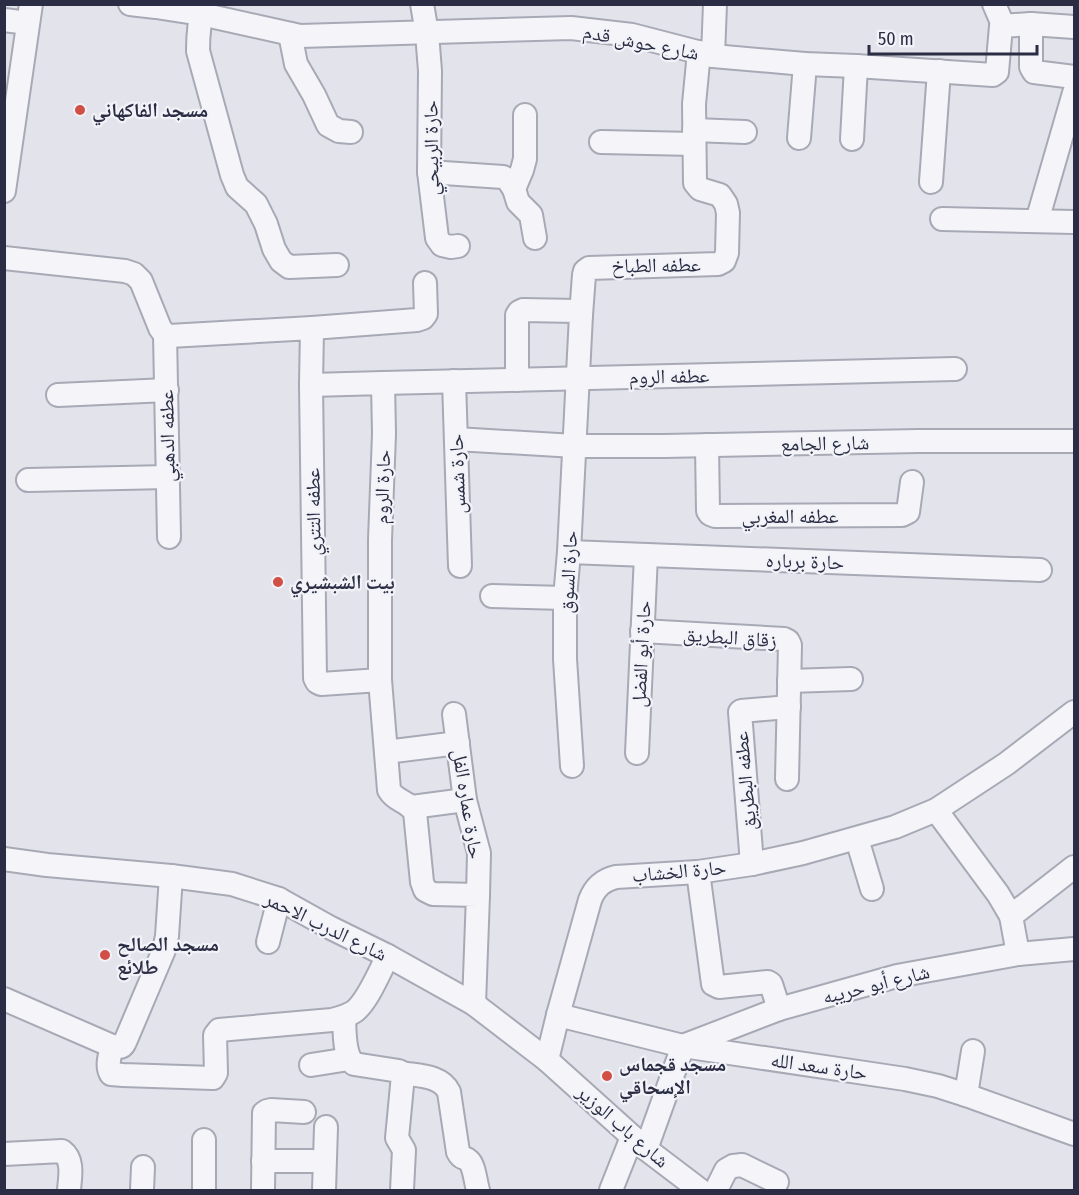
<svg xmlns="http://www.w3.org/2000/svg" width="1079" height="1195" viewBox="0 0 1079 1195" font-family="'Fira Sans Condensed','Noto Naskh Arabic',sans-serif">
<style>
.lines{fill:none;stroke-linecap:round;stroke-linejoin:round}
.street-casing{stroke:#a7a9b5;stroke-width:26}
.street{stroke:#f5f5f9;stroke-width:22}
.poi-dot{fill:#d14f45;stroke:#f2f3f8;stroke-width:2}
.labels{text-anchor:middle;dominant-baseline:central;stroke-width:4.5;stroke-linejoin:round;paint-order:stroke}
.street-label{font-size:20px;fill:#2a2d43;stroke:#f2f3f8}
.poi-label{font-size:20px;font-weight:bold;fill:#2a2d43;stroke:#f2f3f8;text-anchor:start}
</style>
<rect width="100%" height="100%" fill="#e2e3eb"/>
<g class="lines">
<g class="street-casing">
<g id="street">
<path d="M130,4L156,7L201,14L300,36L571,28L632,35L713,56L805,64L856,66L993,75L997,72L1001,26L1031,24L1074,27"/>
<path d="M204,4C199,20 198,34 198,51L232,175L237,187L256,204L266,224L274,249L281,261L289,267L337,265"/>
<path d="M422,4L427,33L430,71L429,172L437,238L442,245L451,247L458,246"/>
<path d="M994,4L1003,25"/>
<path d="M4,20L28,23"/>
<path d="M1031,24V67L1034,72L1074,77"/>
<path d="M290,34L296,64L314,95L328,125L339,131L351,132"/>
<path d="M713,56L715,4"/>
<path d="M694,130L745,132"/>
<path d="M799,138L805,64"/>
<path d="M852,139L856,66"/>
<path d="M601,142L694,144"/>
<path d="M429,172L503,177L508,180L514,189L518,202L531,215L535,238"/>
<path d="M931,182L939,71"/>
<path d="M514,189L522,170L525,159V115"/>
<path d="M4,191L31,4"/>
<path d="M942,219L1074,222"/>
<path d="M1037,221L1074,93"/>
<path d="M4,258L125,271L134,274L141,281L160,328L165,335L169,336L312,328L311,385L383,383L384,434L380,540V680L389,790C396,802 407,800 415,812L422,882L425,890L433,894L478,895L474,1004"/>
<path d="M581,315L584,275L585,271L589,268L718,264L724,261L727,253L728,213L726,204L720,195L700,189L695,183L694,104L699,52"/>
<path d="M312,328L417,320L423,318L426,314L425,283"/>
<path d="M165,335L169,537"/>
<path d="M517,380V315L519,312L523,310L577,311L580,312L581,315L569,552L565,598V659L572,766"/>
<path d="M454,381L460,566"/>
<path d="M383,383L955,369"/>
<path d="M311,385L315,678L317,682L321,684L380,680"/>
<path d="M58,395L167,390"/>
<path d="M456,439L575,446H664L919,441H1074"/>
<path d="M707,445L708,511L710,514L715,516L902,515L908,512L912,482"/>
<path d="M28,480L168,477"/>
<path d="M569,552L1040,570"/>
<path d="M492,596L565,598"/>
<path d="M642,631L784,639L788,641L790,645L787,779"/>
<path d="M789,681L851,679"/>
<path d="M454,714L465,800L479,853L478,895"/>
<path d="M386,752L458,743"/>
<path d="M637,753L646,555"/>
<path d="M412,807L465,800"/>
<path d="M936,810L998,894L1011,916L1018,954"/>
<path d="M857,839L872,889"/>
<path d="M4,859L47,865L171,876L232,884L279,899L331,928L388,956L474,1004L547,1060L646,1149L700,1190"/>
<path d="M752,864L740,712L741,711L789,707"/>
<path d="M698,872L713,984L719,987L768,982L771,984L779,1009"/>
<path d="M1011,916L1074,867"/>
<path d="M268,942L279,899"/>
<path d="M4,999L112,1046C118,1048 122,1049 125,1042L164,950L167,936L171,876"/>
<path d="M558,1015L683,1046L905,1079L938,1086L966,1095L1074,1134"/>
<path d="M344,1017C345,1031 343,1054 354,1064L399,1071L403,1075L397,1138L404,1150L402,1190"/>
<path d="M112,1046C110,1055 106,1066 111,1074L123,1075L213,1078L216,1073L215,1035L219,1030L332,1020C340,1018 348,1016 355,1011C369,999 379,972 388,956"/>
<path d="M547,1060L558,1015L590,900C595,887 603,880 616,877L698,872L752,864L803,853L895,827L936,810L1006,764L1074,712"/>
<path d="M311,1065L349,1059"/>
<path d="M401,1073C418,1076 441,1075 449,1092L458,1152C462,1160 464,1156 469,1161C474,1165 476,1184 478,1190"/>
<path d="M966,1095L973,1051"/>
<path d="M204,1140V1190"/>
<path d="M646,1149L683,1046L779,1009L897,976L1018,954L1074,949"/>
<path d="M4,1154L62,1151C74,1160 70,1177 69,1190"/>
<path d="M263,1161H312"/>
<path d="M142,1190L143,1167"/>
<path d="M263,1190L264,1113L267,1111L271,1110L304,1112"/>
<path d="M324,1190L326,1127"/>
<path d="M611,1190L632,1137"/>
<path d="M716,1190L726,1170L733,1166L742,1165L777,1182"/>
</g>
</g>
<use href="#street" class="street"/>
</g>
<g class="poi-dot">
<circle cx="80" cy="110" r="6"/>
<circle cx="278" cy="582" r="6"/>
<circle cx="105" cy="955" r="6"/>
<circle cx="607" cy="1076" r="6"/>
</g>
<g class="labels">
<g class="street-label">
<text transform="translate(641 42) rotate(11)">شارع حوش قدم</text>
<text transform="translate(431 148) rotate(-91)">حارة الربيحي</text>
<text transform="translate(656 265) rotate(-1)">عطفه الطباخ</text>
<text transform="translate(669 376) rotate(-1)">عطفه الروم</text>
<text transform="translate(167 436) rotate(-91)">عطفه الدهبي</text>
<text transform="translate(825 443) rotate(-1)">شارع الجامع</text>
<text transform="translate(457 474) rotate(-92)">حارة شمس</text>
<text transform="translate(382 487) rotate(-88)">حارة الروم</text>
<text transform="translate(313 512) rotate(-91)">عطفه التتري</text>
<text x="790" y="516">عطفه المغربي</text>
<text transform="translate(805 561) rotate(2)">حارة برباره</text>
<text transform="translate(568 572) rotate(-87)">حارة السوق</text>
<text transform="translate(730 637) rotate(4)">زقاق البطريق</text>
<text transform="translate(641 654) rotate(-87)">حارة أبو الفضل</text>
<text transform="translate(745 781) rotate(-95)">عطفه البطريق</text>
<text transform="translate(468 804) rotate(81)">حارة عماره الفل</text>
<text transform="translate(679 871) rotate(-5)">حارة الخشاب</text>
<text transform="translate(326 926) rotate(26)">شارع الدرب الاحمر</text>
<text transform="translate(876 984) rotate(-14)">شارع أبو حريبه</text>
<text transform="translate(819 1066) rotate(8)">حارة سعد الله</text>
<text transform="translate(623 1126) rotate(41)">شارع باب الوزير</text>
</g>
<g class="poi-label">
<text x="92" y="110">مسجد الفاكهاني</text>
<text x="290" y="582">بيت الشبشيري</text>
<text x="117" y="944">مسجد الصالح<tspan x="117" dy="23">طلائع</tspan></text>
<text x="619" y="1064">مسجد قجماس<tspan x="619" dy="23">الإسحاقي</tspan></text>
</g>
</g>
<rect width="1079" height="1195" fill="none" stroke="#2a2d43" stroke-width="12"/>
<path d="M869 45v9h168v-9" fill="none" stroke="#2a2d43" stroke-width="3"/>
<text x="878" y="45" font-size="18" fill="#2a2d43" stroke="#f2f3f8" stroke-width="4.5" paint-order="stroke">50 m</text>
</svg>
